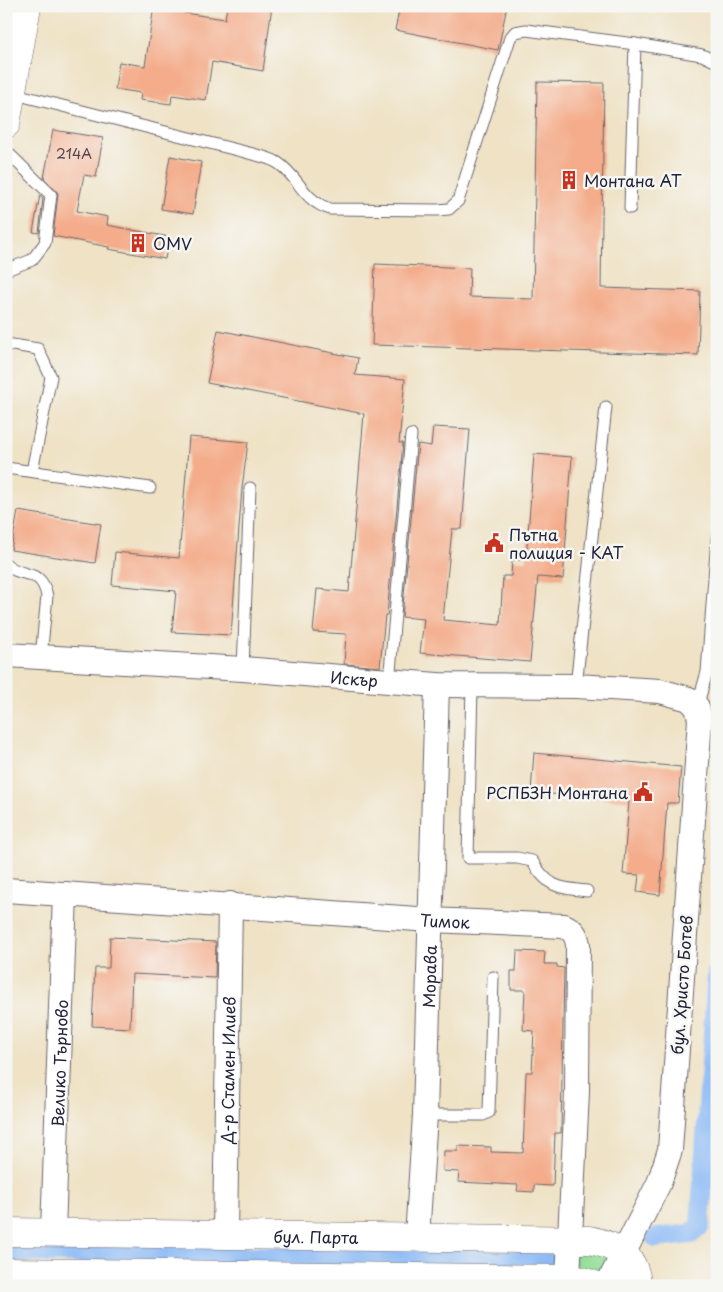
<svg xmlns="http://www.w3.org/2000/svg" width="723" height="1292" viewBox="0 0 723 1292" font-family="'Playpen Sans',sans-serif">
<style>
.green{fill:#94df9a;stroke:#5b806a}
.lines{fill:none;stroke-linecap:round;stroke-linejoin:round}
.canal{stroke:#8bbaf6;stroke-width:20}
.building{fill:#f4ac8a}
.lane-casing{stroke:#6a656b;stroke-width:13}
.street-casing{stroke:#6a656b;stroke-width:26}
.secondary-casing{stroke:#6a656b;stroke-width:29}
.lane{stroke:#fff;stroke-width:11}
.street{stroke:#fff;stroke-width:24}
.secondary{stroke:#fff;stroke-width:28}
.labels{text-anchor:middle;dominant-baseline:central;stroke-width:5;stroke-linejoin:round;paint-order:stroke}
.number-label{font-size:14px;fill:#56444f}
.poi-label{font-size:16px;fill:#22223b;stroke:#f6f6f2;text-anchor:start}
.street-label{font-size:16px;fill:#22223b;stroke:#f6f6f2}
</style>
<rect width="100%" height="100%" fill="#f6f6f2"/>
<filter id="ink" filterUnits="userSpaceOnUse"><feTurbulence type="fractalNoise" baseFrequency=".02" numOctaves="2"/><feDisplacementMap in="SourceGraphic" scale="10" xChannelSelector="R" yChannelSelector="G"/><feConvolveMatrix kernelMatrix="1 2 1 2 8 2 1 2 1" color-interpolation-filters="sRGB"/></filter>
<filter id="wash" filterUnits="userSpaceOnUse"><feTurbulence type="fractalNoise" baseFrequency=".0096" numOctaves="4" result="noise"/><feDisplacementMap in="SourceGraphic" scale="20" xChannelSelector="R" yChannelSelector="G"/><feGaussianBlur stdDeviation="1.12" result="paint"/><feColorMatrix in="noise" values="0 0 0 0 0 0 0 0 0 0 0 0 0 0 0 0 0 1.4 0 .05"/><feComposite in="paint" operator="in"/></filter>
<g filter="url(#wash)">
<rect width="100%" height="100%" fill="#efe2c5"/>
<path class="green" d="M575,1251L603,1253L609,1262L603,1270L575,1271Z"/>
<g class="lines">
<g class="canal">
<path d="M656,1238L691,1234L700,1226L717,974"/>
<path d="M6,1252L547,1261"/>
</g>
</g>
<g id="blocks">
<g class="building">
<path d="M154,6H185L184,13L225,19L227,6H272L263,71L212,62L206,100L172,95L171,104L140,100L141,93L115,89L119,62L145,66Z"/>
<path d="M400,6H507L498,50L395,30Z"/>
<path d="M537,82L604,83L601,288L700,291L698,355L372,345L375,264L470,268L469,297L533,299Z"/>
<path d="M53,130L103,138L96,177L84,175L77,211L108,217L107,225L169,237L165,259L108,249L109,247L53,236L58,193L44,178Z"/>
<path d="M170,156L201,162L193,214L161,209Z"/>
<path d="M40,195L43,198L39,233L33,232Z"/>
<path d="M218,330L358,358L355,375L405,379L399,443H403L387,615H385L380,667L344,664L346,634L313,632L317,589L349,592L364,414L207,383Z"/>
<path d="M433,427L470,429L462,529H452L443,620L500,625L503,576H511L512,560H526L534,454L572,457L563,579L538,577L530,662L420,653L424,619L402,617L418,444L431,446Z"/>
<path d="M189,437L248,442L242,488L231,635L172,632L176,591L112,585L115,552L179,558Z"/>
<path d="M18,511L101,524L95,563L11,550Z"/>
<path d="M534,753L681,767L678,803H667L660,895L637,892L639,875L623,874L629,801L531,792Z"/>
<path d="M110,937L216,942L215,978L132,974L130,1028L92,1026L95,968H109Z"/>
<path d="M517,951L545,952L544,964H557V967L564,968L561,1133H555L553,1186L534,1185V1192L517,1191L518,1185L458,1182L459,1172L443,1171L444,1151H458V1146L491,1147V1152L523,1153L526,1072H532L534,1031L523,1030L525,990H511V971H516Z"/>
</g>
</g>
</g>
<g filter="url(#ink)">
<use href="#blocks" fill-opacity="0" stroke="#6a656b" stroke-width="1"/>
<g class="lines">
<g class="lane-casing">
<g id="lane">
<path d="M11,93L245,152C255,155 269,157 278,163C299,177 303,201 330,209L437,210L449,209L458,201L510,38L515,32L526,30L635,44L702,55L717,62"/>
<path d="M6,151L51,195L45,243L32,260L6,270"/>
<path d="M630,208L635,44"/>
<path d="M6,344L38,349L51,377L32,471"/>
<path d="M6,468L150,488"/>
<path d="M6,564C22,580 41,566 47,596L41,657"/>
<path d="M243,669L250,488"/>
<path d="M389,682L411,435"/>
<path d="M472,686L468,858H517L532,861C548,887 557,888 587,891"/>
<path d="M576,686L606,407"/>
<path d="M697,707L707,672L717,538"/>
<path d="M425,1115H483L489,1112L493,977"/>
</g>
</g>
<g class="street-casing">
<g id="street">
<path id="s1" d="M6,655L243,669L437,685L576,686L660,691L689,699L697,707L700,719L670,1150L659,1183L607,1286"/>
<path id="s2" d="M6,890L431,920L564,926C573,930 576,934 578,944L577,1092L568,1279"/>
<path id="s3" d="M53,1232L65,894"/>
<path id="s4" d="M225,1235L230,904"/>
<path id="s5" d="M417,1237L425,1115L437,685"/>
</g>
</g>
<g class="secondary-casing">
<g id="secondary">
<path d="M6,124L27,6"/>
<path id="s6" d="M6,1232L589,1240C616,1245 636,1256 637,1286"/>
<path d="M6,1272L568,1279L583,1281L598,1286"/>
</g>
</g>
<use href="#lane" class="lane"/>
<use href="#street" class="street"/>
<use href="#secondary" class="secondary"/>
</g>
</g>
<defs>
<g id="building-bare" transform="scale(1.5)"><path d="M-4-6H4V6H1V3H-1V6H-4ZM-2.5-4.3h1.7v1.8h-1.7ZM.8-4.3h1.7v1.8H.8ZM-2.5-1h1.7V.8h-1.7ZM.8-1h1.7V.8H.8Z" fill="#c8321e" stroke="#f6f6f2" stroke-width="2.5" paint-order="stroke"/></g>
<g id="civic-bare" transform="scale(1.5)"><path d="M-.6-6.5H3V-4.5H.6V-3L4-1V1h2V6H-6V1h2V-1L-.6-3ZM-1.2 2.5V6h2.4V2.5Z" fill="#c8321e" stroke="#f6f6f2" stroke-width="2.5" paint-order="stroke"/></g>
</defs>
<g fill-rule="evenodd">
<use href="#building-bare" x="569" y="180"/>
<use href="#building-bare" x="138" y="243"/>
<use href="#civic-bare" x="494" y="543"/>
<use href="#civic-bare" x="643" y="792"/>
</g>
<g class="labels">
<g class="number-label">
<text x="74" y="153">214А</text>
</g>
<g class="poi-label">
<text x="584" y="180">Монтана АТ</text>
<text x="153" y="243">OMV</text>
<text x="509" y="534">Пътна<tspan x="509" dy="18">полиция - КАТ</tspan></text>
<text x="628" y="792" text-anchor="end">РСПБЗН Монтана</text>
</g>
<g class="street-label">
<text stroke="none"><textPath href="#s1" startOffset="349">Искър</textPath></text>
<text stroke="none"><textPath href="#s2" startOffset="440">Тимок</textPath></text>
<text stroke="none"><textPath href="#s5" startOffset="261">Морава</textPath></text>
<text transform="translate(681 985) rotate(-86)">бул. Христо Ботев</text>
<text stroke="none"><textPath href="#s3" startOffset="169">Велико Търново</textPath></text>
<text stroke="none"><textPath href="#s4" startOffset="165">Д-р Стамен Илиев</textPath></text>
<text stroke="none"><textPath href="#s6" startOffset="310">бул. Парта</textPath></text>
</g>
</g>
<rect width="723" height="1292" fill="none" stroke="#f6f6f2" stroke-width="25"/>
</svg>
